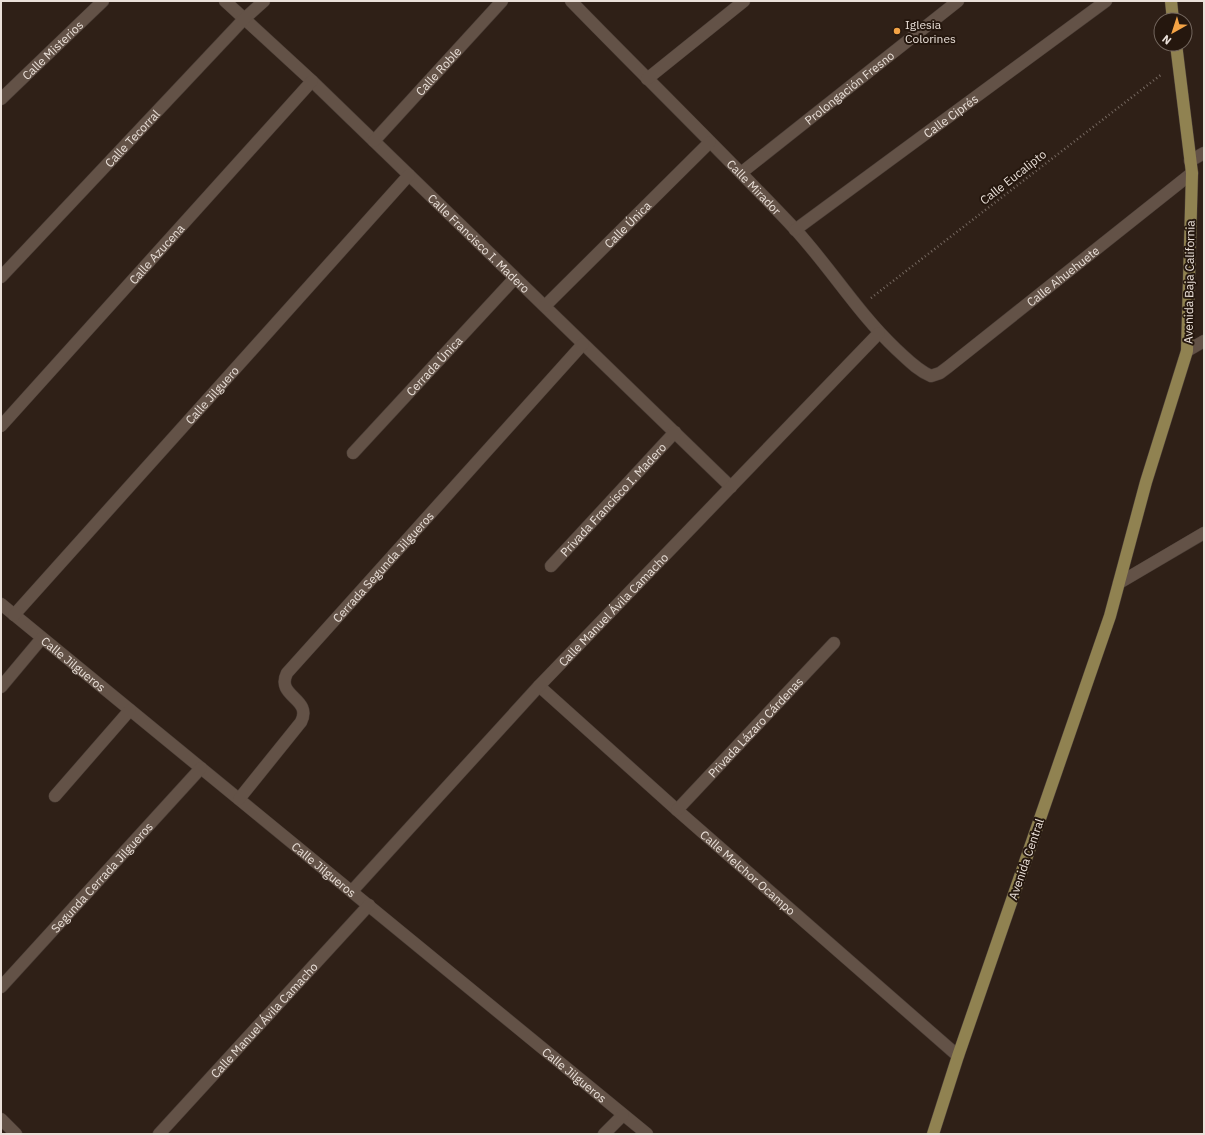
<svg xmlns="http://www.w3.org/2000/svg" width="1205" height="1135" viewBox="0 0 1205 1135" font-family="'IBM Plex Sans',sans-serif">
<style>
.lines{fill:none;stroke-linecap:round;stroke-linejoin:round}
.minor-casing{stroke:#4a3d36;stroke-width:13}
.major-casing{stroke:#4a3d36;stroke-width:13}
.path{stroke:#776a62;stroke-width:2.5;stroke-dasharray:1 3;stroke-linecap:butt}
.minor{stroke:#635247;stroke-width:12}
.major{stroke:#908251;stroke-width:12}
.poi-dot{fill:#f4a345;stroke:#25170e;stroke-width:1.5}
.labels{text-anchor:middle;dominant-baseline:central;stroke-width:4;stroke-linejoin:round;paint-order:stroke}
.poi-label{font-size:12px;fill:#eae0d9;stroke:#25170e;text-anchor:start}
.street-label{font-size:12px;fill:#eae0d9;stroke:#25170e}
</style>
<rect width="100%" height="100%" fill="#2f2017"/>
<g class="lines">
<g class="minor-casing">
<g id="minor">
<path id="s1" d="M225,1L312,81L731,487"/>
<path id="s2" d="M571,1C645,77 721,151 794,228C830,267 857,312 896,349C907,359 917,370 931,376L940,373L948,367L1192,173"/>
<path d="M647,79L744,1"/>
<path id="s3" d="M1,99L103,1"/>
<path id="s4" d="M374,141L502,1"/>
<path d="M1190,161L1204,153"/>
<path id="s5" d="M741,173L958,1"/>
<path id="s6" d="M795,230L1106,1"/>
<path id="s7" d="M1,277L244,19L264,1"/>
<path id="s8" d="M545,306L710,142"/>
<path d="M1187,351L1204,341"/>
<path id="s9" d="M1,426L312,81"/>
<path id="s10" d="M353,453L515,278"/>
<path id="s11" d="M551,566L675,432"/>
<path d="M1119,583L1204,533"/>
<path id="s12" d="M1,604L647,1134"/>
<path id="s13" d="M14,615L409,175"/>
<path id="s14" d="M539,686L677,810L958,1056"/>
<path d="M1,687L42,638"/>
<path d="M55,796L130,710"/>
<path id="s15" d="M239,799L301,722C313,698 275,697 287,673L583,344"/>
<path id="s16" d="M677,810L834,643"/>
<path id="s17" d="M352,891L539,686L879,333"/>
<path id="s18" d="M1,987L201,768"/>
<path d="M1,1119L16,1134"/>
<path id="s19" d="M159,1134L369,905"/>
<path d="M604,1134L623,1115"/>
</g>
</g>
<g class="major-casing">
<g id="major">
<path d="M1171,1L1173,20"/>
<path d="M933,1134L958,1056L1110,616L1146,482L1187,351L1192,173L1176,44"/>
</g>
</g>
<path class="path" d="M871,298L1162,74"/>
<use href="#minor" class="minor"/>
<use href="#major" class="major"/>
</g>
<circle class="poi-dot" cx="897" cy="31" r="4"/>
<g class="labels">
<g class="poi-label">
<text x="905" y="24">Iglesia<tspan x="905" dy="14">Colorines</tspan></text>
</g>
<g class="street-label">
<text stroke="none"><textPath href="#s3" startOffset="71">Calle Misterios</textPath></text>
<text stroke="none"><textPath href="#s4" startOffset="95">Calle Roble</textPath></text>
<text stroke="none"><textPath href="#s5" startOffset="138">Prolongación Fresno</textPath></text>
<text stroke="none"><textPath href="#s6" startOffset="193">Calle Ciprés</textPath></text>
<text stroke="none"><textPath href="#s7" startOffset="191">Calle Tecorral</textPath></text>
<text transform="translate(1013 177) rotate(-38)">Calle Eucalipto</text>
<text stroke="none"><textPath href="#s2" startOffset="261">Calle Mirador</textPath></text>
<text stroke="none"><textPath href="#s8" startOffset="116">Calle Única</textPath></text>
<text stroke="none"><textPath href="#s1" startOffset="351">Calle Francisco I. Madero</textPath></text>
<text stroke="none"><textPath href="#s9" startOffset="232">Calle Azucena</textPath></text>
<text stroke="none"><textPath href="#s2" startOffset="687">Calle Ahuehuete</textPath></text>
<text transform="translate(1189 282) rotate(-89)">Avenida Baja California</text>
<text stroke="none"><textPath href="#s10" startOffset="119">Cerrada Única</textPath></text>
<text stroke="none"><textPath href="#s13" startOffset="296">Calle Jilguero</textPath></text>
<text stroke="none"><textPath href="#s11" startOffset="91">Privada Francisco I. Madero</textPath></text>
<text stroke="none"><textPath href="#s15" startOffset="298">Cerrada Segunda Jilgueros</textPath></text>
<text stroke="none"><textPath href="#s17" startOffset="384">Calle Manuel Ávila Camacho</textPath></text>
<text stroke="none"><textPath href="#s12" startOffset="94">Calle Jilgueros</textPath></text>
<text stroke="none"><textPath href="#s16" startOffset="114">Privada Lázaro Cárdenas</textPath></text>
<text transform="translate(1026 859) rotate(-71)">Avenida Central</text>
<text stroke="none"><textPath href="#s12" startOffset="418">Calle Jilgueros</textPath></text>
<text stroke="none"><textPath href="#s14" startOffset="280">Calle Melchor Ocampo</textPath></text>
<text stroke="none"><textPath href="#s18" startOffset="149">Segunda Cerrada Jilgueros</textPath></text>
<text stroke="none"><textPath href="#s19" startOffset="155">Calle Manuel Ávila Camacho</textPath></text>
<text stroke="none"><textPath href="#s12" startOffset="742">Calle Jilgueros</textPath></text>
</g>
</g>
<rect width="1205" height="1135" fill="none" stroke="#eae0d9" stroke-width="4"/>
<g transform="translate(1173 32) rotate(219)"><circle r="19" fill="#25170e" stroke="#74675f"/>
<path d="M0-3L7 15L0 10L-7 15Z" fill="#f4a345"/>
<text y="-6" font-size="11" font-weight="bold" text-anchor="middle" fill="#eae0d9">N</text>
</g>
</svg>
